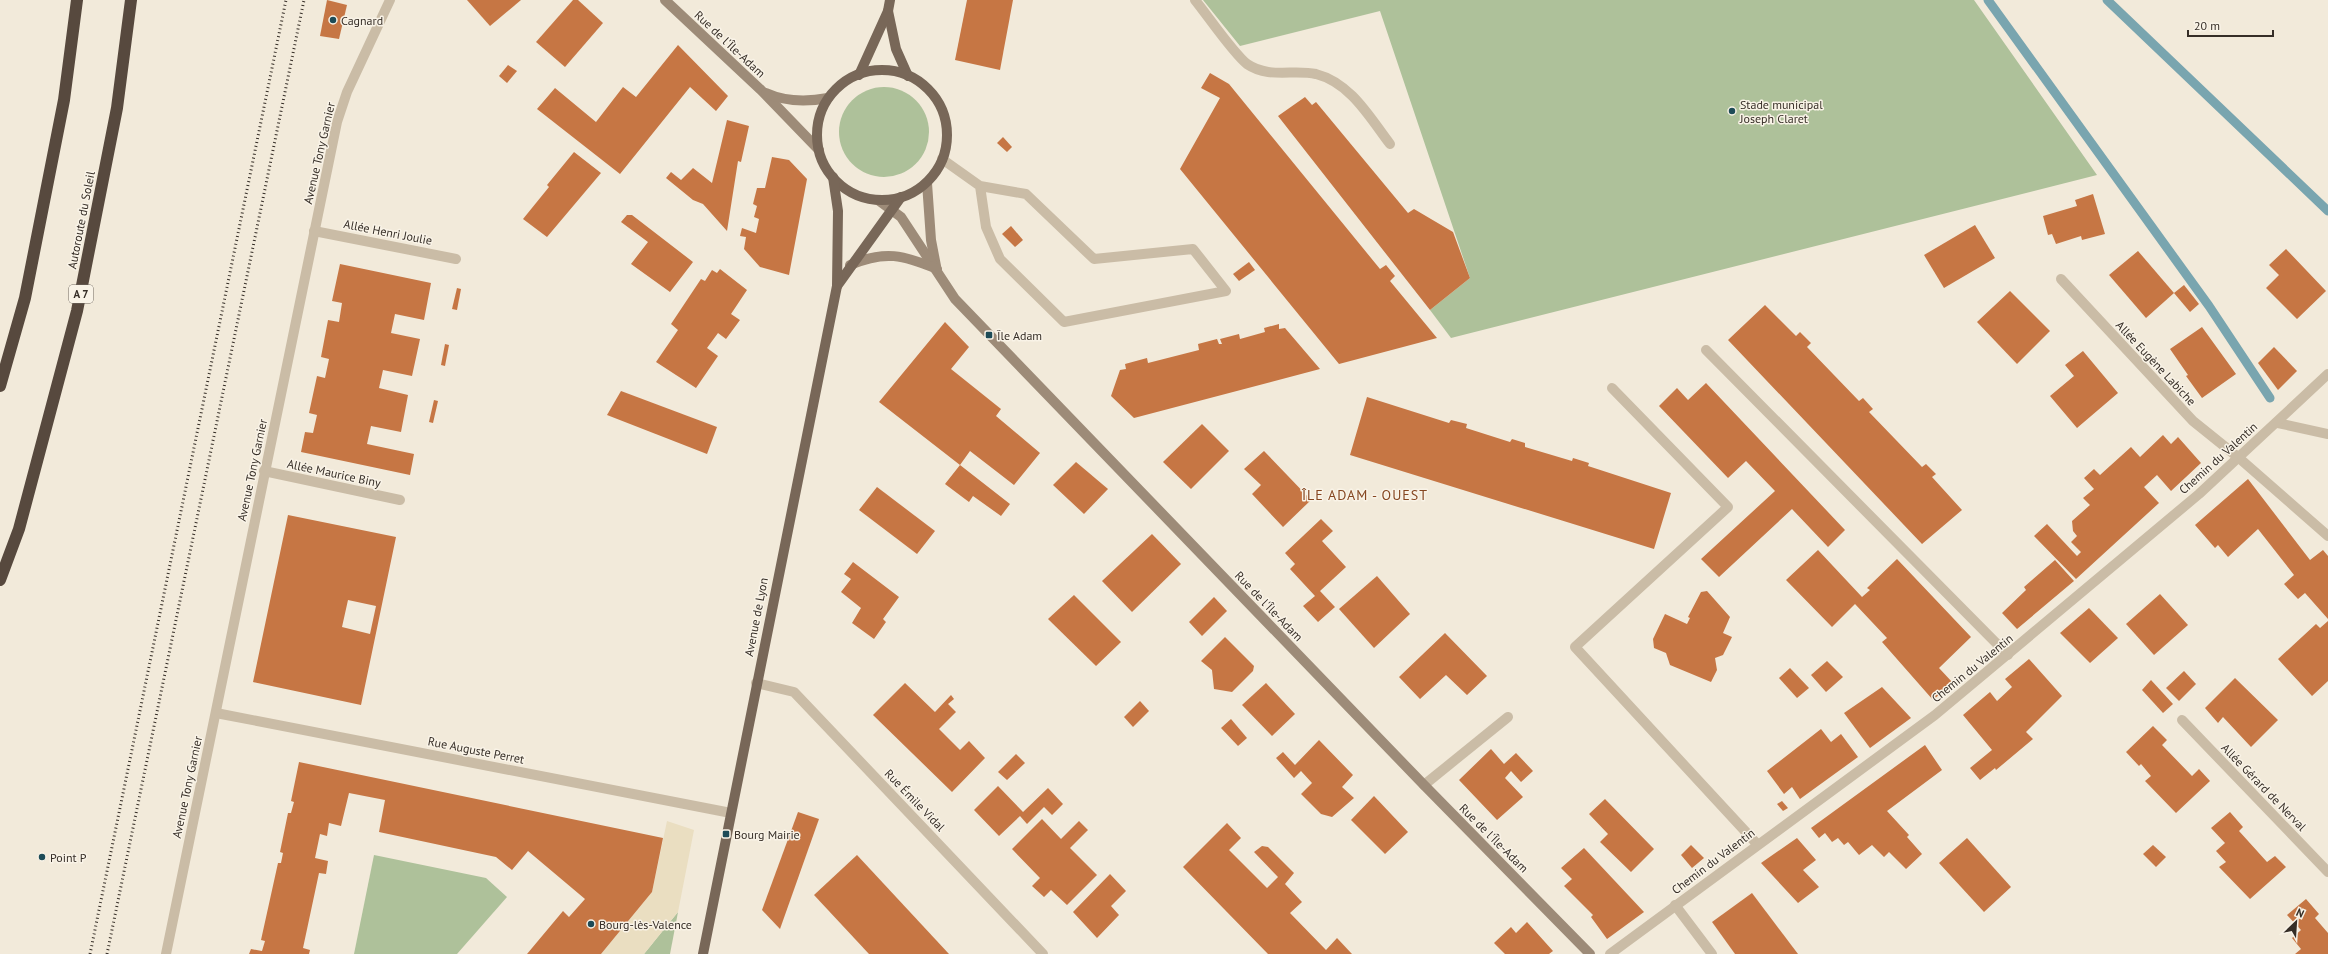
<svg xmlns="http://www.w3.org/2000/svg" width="2328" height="954" viewBox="0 0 2328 954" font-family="'PT Sans',sans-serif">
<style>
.green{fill:#aec19a}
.plaza{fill:#eadec1}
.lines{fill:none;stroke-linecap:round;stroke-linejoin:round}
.stream{stroke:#79a5af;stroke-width:9}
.building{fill:#c67644;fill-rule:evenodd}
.lane{stroke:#cabca6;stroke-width:10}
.street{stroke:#cabca6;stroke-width:10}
.secondary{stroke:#9d8b78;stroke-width:10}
.primary{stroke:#786758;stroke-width:10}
.highway{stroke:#57493e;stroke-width:12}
.rail{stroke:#362e27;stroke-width:3;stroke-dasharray:1 3;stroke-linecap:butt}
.poi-dot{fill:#1d4b57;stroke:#f9f3e7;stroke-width:1.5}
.labels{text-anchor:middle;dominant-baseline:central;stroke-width:3;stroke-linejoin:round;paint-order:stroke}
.shield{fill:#f9f3e7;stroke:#706961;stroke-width:1}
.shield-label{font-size:11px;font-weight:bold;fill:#362e27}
.poi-label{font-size:12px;fill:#362e27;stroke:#f9f3e7;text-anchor:start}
.street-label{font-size:12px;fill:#362e27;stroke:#f9f3e7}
.quarter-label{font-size:14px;letter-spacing:1px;fill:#854620;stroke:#f9f3e7}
</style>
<rect width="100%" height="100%" fill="#f2eada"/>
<g class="green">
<path d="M1203,0H1974L2097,175L1451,338L1430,310L1470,278L1380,11L1240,46Z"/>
<circle cx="884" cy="132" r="45"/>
<path d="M374,855L486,878L507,897L457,954H354Z"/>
<path d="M678,912L670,954H644Z"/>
</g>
<path class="plaza" d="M667,821L694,830L678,912L644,954H601L652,892Z"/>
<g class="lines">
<g class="stream">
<path d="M1988,0L2209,306L2270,398"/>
<path d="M2107,0L2328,211"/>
</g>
</g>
<g class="building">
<path d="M327,0L347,5L339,39L320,36Z"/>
<path d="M467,0H521L490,26Z"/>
<path d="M573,0H578L603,23L565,67L536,42Z"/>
<path d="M967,0H1013L1000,70L955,60Z"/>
<path d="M678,45L728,96L716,111L690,87L620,174L537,109L555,88L596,122L623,87L636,97Z"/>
<path d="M508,65L517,71L507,83L499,76Z"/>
<path d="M1210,73L1229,84L1380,269L1386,265L1395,276L1390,281L1437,338L1339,364L1180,169L1220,98L1201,88Z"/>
<path d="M1305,97L1312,105L1316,102L1408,213L1414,209L1453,232L1470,278L1430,310L1278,116Z"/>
<path d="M727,120L749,126L741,162L738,161L727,231L703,204L693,200L666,178L671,172L681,180L693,168L712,183Z"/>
<path d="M1003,137L1012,147L1007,152L997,143Z"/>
<path d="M574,152L601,173L547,237L523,219L549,187L547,185Z"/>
<path d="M772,157L789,160L807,179L789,275L760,267L744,249L746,237L740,236L742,228L756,233L759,219L754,217L757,206L753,204L757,188H765Z"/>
<path d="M2093,194L2105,234L2082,240L2081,236L2056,244L2052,234L2048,235L2043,216L2077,206L2075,200Z"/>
<path d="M627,215H632L693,262L670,292L631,264L648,242L621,222Z"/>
<path d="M1975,225L1995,258L1944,288L1924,255Z"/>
<path d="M1011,226L1023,240L1015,247L1002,234Z"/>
<path d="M2286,249L2326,291L2297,319L2266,288L2279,275L2269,265Z"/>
<path d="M2138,251L2174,293L2146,318L2109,275Z"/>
<path d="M1249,262L1255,270L1239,281L1233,274Z"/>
<path d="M340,264L431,283L424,320L395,314L391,333L420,339L412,376L383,370L379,388L408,395L401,432L371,426L367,444L414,454L410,475L301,452L305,432L313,433L317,415L309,413L317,376L325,378L329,359L321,357L328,320L339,322L342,303L332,301Z"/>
<path d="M720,269L747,290L731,314L740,320L726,339L718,333L707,348L718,356L696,388L656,362L678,330L671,324L701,279L705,281L712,270L717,273Z"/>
<path d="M2184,285L2199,304L2190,312L2174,293Z"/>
<path d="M457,288L461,289L457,310L452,309Z"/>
<path d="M2010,291L2050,331L2017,364L1977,322Z"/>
<path d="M1765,305L1796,336L1800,332L1811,343L1807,347L1859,401L1863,398L1873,409L1869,412L1922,467L1926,464L1936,474L1932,477L1962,510L1922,544L1728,340Z"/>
<path d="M945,322L969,347L951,369L1001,409L996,416L1040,453L1014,485L970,451L960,465L879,402Z"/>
<path d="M1279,324V329L1285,328L1320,369L1134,418L1111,396L1120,370L1126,369L1125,364L1147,358L1148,363L1199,350L1198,344L1217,339L1219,344H1222L1220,339L1239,334L1240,339L1265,332L1264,328Z"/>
<path d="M2202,327L2236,374L2202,398L2186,376L2188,375L2170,349Z"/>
<path d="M445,344L449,345L445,366L441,365Z"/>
<path d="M2274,347L2297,371L2278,390L2258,363Z"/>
<path d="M2083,351L2118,393L2077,428L2050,396L2074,376L2065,365Z"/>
<path d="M1706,383L1845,530L1828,547L1792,509L1719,577L1701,559L1775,491L1746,461L1728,478L1659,406L1677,388L1688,400Z"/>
<path d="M621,391L717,427L707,454L607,415Z"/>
<path d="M1367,397L1449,423L1451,420L1467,424L1466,428L1510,442L1512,439L1525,443V447L1572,461L1573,458L1589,463L1588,466L1671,493L1654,549L1350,455Z"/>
<path d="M434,400L438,401L433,423L429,422Z"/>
<path d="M1202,424L1229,451L1191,489L1163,462Z"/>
<path d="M2163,435L2171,444L2178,437L2201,463L2171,491L2157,475L2144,487L2159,503L2076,579L2034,536L2047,524L2077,556L2081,552L2071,542L2077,536L2073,531L2072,521L2090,505L2083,498L2094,489L2084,478L2094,469L2100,475L2131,447L2140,457Z"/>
<path d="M1264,451L1311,500L1283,527L1252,494L1261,485L1244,469Z"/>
<path d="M1076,462L1108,489L1084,514L1053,485Z"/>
<path d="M960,465L1010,504L1001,516L973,496L969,502L945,484Z"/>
<path d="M2248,479L2310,560L2323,550L2328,556V619L2305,593L2298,599L2284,584L2294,575L2258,529L2228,557L2218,545L2215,548L2195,525Z"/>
<path d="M877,487L935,531L917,554L859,510Z"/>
<path d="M288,515L396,537L361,705L253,682ZM348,600L376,606L370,634L342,627Z"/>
<path d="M1321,519L1333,531L1322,541L1346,567L1320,591L1335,607L1318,622L1303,606L1315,596L1290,569L1295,564L1285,553Z"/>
<path d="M1152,534L1181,564L1132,612L1102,581Z"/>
<path d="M1818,550L1862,597L1870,590L1867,588L1897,559L1971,637L1939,668L1953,683L1933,700L1882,642L1887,638L1855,604L1832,627L1786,580Z"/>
<path d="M2055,560L2074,581L2017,629L2002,613L2026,590L2024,587Z"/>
<path d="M853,562L899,597L883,619L886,622L874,639L852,623L861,608L841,592L851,579L844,574Z"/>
<path d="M1377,576L1410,614L1374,648L1339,609Z"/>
<path d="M1707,591L1730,617L1723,633L1732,637L1723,655L1715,658L1717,670L1711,682L1670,665L1666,653L1654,648L1653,639L1665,614L1687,624L1690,618L1688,617L1701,592Z"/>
<path d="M2160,594L2188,625L2154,655L2126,624Z"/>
<path d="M1074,595L1121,642L1096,666L1048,619Z"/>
<path d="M1214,597L1227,611L1202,636L1189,622Z"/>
<path d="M2089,608L2118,638L2090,663L2060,633Z"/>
<path d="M2328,621V681L2312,696L2278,659L2316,624L2320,628Z"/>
<path d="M1445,633L1487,676L1467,695L1446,675L1420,699L1399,677Z"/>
<path d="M1225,637L1254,666L1253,671L1232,692L1214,689L1212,670L1201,661Z"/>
<path d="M2029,659L2062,696L2026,732L2033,739L1996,770L1995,768L1980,780L1970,768L1992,750L1963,715L1990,692L1997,701L2012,687L2005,679Z"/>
<path d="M1827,661L1843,677L1826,692L1811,675Z"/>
<path d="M1790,668L1809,688L1797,698L1779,678Z"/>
<path d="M2184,671L2196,684L2179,701L2166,688Z"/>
<path d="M2235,678L2278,720L2251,747L2223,717L2218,723L2205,708Z"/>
<path d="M2151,680L2173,704L2163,713L2142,690Z"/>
<path d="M905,683L935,712L951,695L954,699L948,704L956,712L939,729L960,750L969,741L985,758L952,792L873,715Z"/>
<path d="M1266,683L1295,714L1272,736L1242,705Z"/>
<path d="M1882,687L1911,718L1870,748L1844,713Z"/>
<path d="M1140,701L1149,711L1133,727L1124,717Z"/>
<path d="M1231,719L1247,738L1238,746L1221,728Z"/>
<path d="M2153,726L2167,740L2162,745L2192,776L2199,769L2210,781L2176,813L2145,781L2151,776L2141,764L2139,766L2126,752Z"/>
<path d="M1821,729L1831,742L1841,734L1858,757L1800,799L1792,787L1784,794L1767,771Z"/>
<path d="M1319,740L1353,775L1342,787L1354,798L1332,817L1321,814L1301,794L1312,783L1301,771L1294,778L1276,758L1283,752L1295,765Z"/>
<path d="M1925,745L1942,770L1887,811L1909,835L1907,837L1922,854L1906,869L1889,852L1884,857L1872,845L1859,855L1848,842L1844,845L1838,838L1832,842L1825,833L1819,838L1811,828Z"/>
<path d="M1491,749L1504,764L1516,753L1533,771L1521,782L1511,771L1505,778L1523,797L1497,820L1459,780Z"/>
<path d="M1016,754L1025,763L1007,780L998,772Z"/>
<path d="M299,762L663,838L652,892L601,954H527L563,911L569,917L585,899L528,851L512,870L496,857L379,832L385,800L349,793L341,826L329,823L327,836L320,834L315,858L328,861L326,874L319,873L303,948L310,950L309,954H249L251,949L262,951L265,941L261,940L278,863H281L283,853L280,852L288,813H291L294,802L291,801Z"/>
<path d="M998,786L1023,812L1048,788L1063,804L1052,815L1044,807L1027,824L1020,816L999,836L974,810Z"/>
<path d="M1374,796L1408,832L1385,854L1351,820Z"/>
<path d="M1605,799L1654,849L1631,872L1600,842L1608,834L1589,814Z"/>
<path d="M1782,801L1788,808L1783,811L1777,804Z"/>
<path d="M798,812L819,819L780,929L762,910Z"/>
<path d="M2230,812L2243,827L2239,831L2267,862L2275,856L2286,867L2250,899L2219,867L2226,862L2216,851L2225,843L2211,828Z"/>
<path d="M1042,819L1061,839L1079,821L1088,830L1070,848L1097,875L1067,905L1051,890L1044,897L1032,886L1040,878L1012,849Z"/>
<path d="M1227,823L1241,838L1229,850L1267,888L1278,877L1254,852L1262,846L1268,847L1294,873L1285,884L1302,902L1290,913L1326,950L1337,938L1352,954H1268L1183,867Z"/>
<path d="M1797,838L1816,860L1803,870L1819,887L1798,903L1761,863Z"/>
<path d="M1967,838L2011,887L1984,912L1939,863Z"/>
<path d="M1691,845L1704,858L1692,868L1681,855Z"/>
<path d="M2153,845L2166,857L2156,867L2143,854Z"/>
<path d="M1584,848L1644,912L1607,939L1591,917L1593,915L1564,886L1572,879L1561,868Z"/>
<path d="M857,855L949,954H869L814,895Z"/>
<path d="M1110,874L1126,891L1111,906L1119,915L1097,938L1073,912Z"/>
<path d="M1752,893L1798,954H1735L1712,922Z"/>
<path d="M2306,899L2319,914L2315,918L2328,933V954H2295L2301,949L2292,938L2301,930L2287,915Z"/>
<path d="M1527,922L1553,951L1549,954H1505L1494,943L1511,927L1516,933Z"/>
</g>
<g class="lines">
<g class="lane">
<path d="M1195,0C1208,16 1233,53 1247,64C1269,79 1293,69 1316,74C1351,83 1370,118 1390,144"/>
<path d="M942,159L980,186L986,227L1000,259L1064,322L1226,291L1193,249L1094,259L1026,194L980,186"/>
<path d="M314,231L456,259"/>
<path d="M1706,350L2008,655"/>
<path d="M1612,388L1728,507L1575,647L1757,844"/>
<path d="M2239,458L2328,536"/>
<path d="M264,471L400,500"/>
<path d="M2182,720L2328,872"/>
<path d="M1675,905L1712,954"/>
</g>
<g class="street">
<path d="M2061,279L2193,421L2239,458"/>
<path d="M2278,423L2328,434"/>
<path d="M756,683L794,692L1043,954"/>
<path d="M216,713L731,813"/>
<path d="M1424,785L1508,717"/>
<path d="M166,954L337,122L347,92L390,0"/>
<path d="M1610,954L1935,715L2199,494L2328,374"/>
</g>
<g class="secondary">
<path d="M665,0L761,90L819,150"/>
<path d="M766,93C786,102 807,102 828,98"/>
<path d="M927,183L931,240L936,266"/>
<path d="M878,200L901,217L955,299L1424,785L1590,954"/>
<path d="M850,265C885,250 903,255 937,269"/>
</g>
<g class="primary">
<path d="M888,11L896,49L908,76"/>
<circle cx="882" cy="135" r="65"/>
<path d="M859,75L888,11L890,0"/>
<path d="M837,286L901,197"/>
<path d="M703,954L837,286L838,211L833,177"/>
</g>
<g class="highway">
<path d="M0,386L25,298L64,100L77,0"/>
<path d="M0,580L19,529L77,311L117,108L131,0"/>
</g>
<g class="rail">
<path d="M90,954L286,0"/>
<path d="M107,954L304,0"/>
</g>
</g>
<g class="poi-dot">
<circle cx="333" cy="20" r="4"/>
<circle cx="1732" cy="111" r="4"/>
<rect x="985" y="331" width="8" height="8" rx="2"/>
<rect x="722" y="830" width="8" height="8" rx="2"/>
<circle cx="42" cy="857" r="4"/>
<circle cx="591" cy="924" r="4"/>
</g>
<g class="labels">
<rect class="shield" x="69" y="285" width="24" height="18" rx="3"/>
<g class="shield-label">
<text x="81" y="294">A 7</text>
</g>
<g class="poi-label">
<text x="341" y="20">Cagnard</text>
<text x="1740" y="104">Stade municipal<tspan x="1740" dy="14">Joseph Claret</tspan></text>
<text x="997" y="335">Île Adam</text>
<text x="734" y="834">Bourg Mairie</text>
<text x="50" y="857">Point P</text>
<text x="599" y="924">Bourg-lès-Valence</text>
</g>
<g class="street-label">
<text transform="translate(730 44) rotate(43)">Rue de l'Île-Adam</text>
<text transform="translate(319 153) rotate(-77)">Avenue Tony Garnier</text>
<text transform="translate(81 220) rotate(-79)">Autoroute du Soleil</text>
<text transform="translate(388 232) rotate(11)">Allée Henri Joulie</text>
<text transform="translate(2156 363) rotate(47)">Allée Eugène Labiche</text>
<text transform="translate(2218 458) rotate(-42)">Chemin du Valentin</text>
<text transform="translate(252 470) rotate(-78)">Avenue Tony Garnier</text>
<text transform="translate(334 473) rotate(12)">Allée Maurice Biny</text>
<text transform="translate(1269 606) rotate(46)">Rue de l'Île-Adam</text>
<text transform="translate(756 617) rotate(-79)">Avenue de Lyon</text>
<text transform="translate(1972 668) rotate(-39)">Chemin du Valentin</text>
<text transform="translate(476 750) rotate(11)">Rue Auguste Perret</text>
<text transform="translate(187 787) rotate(-78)">Avenue Tony Garnier</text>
<text transform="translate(2264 787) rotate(46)">Allée Gérard de Nerval</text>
<text transform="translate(915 800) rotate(46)">Rue Émile Vidal</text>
<text transform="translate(1494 838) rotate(45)">Rue de l'Île-Adam</text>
<text transform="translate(1713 861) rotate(-37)">Chemin du Valentin</text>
</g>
<g class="quarter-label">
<text x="1365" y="495">ÎLE ADAM - OUEST</text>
</g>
</g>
<g transform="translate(2296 922) rotate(25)" stroke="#f9f3e7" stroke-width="3" paint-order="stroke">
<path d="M0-3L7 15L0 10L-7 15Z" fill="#362e27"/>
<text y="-6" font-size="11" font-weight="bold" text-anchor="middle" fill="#362e27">N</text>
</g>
<path d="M2188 30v6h85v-6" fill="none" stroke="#362e27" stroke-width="2"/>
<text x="2194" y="30" font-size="12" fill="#362e27" stroke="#f9f3e7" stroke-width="3" paint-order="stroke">20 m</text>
</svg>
